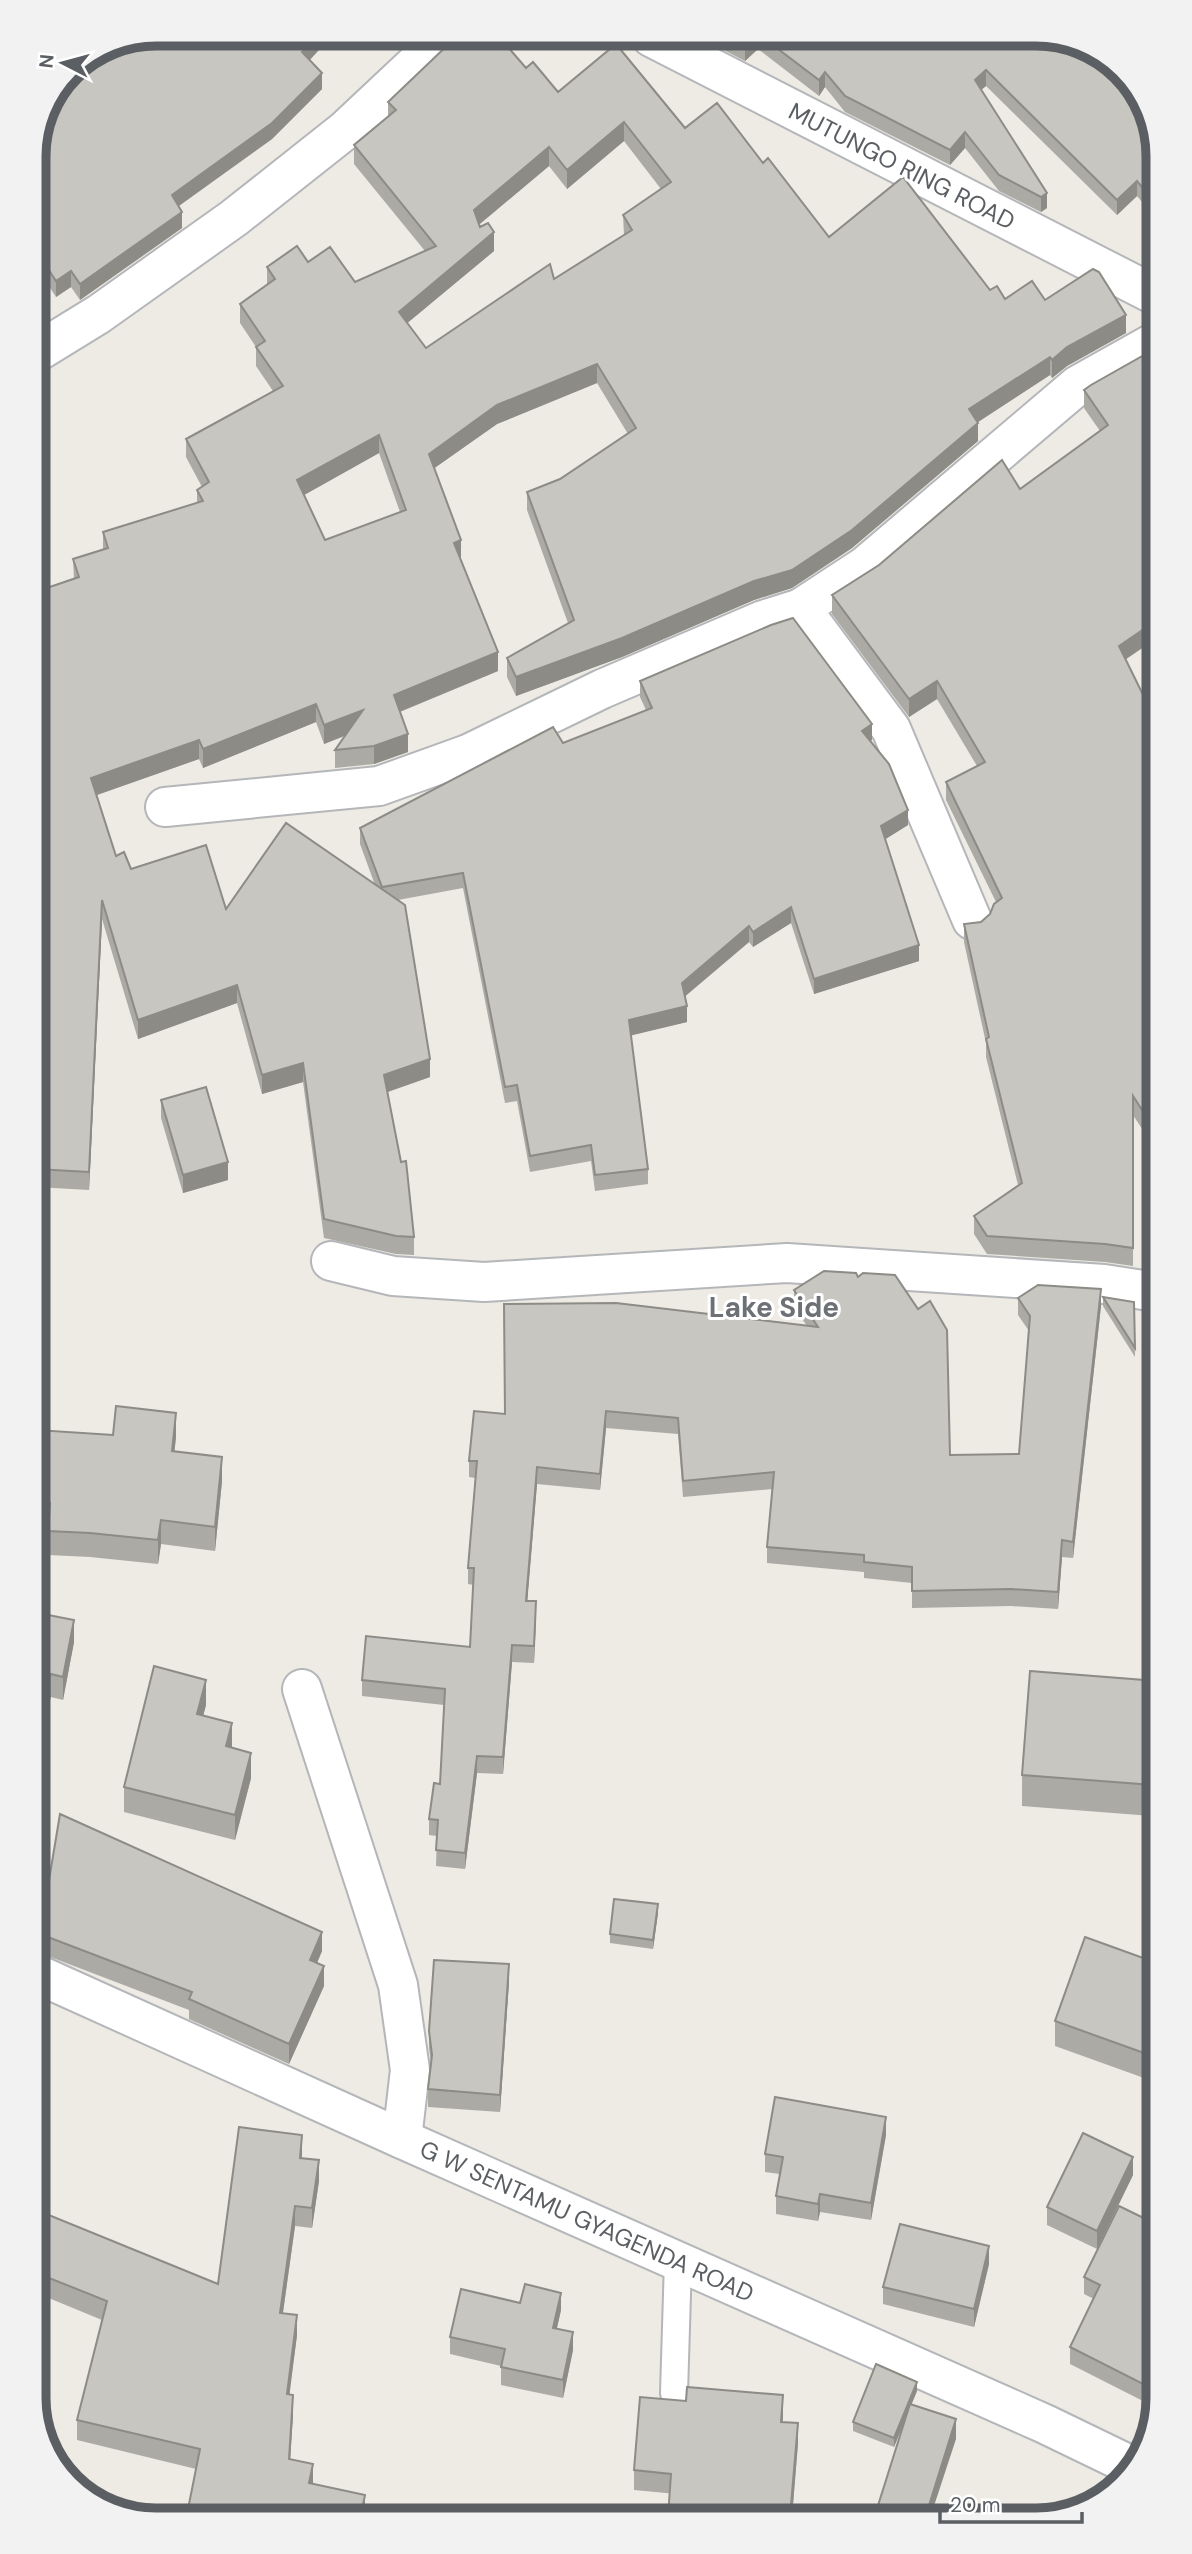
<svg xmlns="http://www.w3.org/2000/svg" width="1192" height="2554" viewBox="0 0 1192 2554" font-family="'DM Sans',sans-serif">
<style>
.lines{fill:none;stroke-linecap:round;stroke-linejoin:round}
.lane-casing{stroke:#b4b6ba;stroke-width:30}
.street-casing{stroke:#b4b6ba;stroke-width:42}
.lane{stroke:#fff;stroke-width:26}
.street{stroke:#fff;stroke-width:38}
.wall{fill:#acaaa5;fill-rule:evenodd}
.shaded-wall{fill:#8c8b86}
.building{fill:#c8c6c0;stroke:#8c8b86;stroke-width:2;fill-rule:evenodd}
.labels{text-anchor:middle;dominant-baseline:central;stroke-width:6;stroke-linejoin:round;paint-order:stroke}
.street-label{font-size:24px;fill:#5b5f63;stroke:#fff}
.quarter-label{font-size:28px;font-weight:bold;fill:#6d7175;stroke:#fff}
.rim{fill:none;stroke:#5b5f63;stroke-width:9}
</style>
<rect width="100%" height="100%" fill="#edebe3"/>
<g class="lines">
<g class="lane-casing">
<path id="lane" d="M674,2393L678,2261"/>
</g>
<g class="street-casing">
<g id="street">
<path d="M651,37L1153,294"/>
<path d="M34,354L99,314L234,218L344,131L442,39"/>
<path d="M801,608L891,729L972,920"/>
<path d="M165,807L379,786L468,754L602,689L763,620L801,608L865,566L1078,385L1153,343"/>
<path d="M331,1261L393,1276L484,1282L787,1263L1104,1284L1156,1292"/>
<path d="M302,1689L398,1985L410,2070L402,2139"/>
<path d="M39,1975L402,2139L1045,2424L1136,2468"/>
</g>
</g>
<use href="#lane" class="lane"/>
<use href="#street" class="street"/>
</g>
<g class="wall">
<path d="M1045,34L1152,116V214L1137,196L1117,215L986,86L981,90L1047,193V208L1041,212L999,191L965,148L950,165L845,112L825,87L819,96L758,49L745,61L699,37Z"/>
<path d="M328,40L310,60L322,89L272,139L178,206L182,228L80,300L71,287L56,297L34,263V241L39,238L34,229L33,148L109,42Z"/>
<path d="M526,68L558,92L685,128L763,163L829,237L990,290L1005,299L1045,300L1126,333L1067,366L1052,378L1050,375L977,422L978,441L852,548L792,588L754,600L622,657L516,696L507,677V658L568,623L527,510V492L560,479L628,434L597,383L497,424L434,468L460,559L498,671L400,712L408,752L374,764L335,768V750L345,736L324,744L316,722L203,768L199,759L97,795L116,856L131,869L226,909L375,885L360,844V828L563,743L646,710L640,697V681L872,740L870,741L908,825L885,839L919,961L814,994L791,923L753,947L749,942L685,996L687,1022L631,1035L648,1169V1184L595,1191L591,1161L530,1172L517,1101L505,1103L463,888L398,900L430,1077L388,1092L414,1237V1255L396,1254L324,1238L303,1082L262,1094L237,1003L138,1039L102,919L89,1190L36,1187L35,592L74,579L73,559L103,550V532L197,503V490L202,487L186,457V439L273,391L256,366V347L240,323V304L267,285V267L308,262L355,282L425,251L354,164V145L388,117V102ZM624,141L661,189L623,215L624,235L554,279L426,348L407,323L494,251L479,224L549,166L567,189ZM379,453L400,512L325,540L304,495Z"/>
<path d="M1153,350L1154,640L1125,659L1154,717L1155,1149L1133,1115V1266L1105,1262L987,1254L974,1234V1216L1018,1185L986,1057V1043L964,942V924L981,922L990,914L996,902L946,800V782L977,766L937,699L909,717L832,614V595L1020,489L1100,431L1084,408V390Z"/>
<path d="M161,1100L228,1180L183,1193L161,1118Z"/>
<path d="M794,1290L950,1455L1019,1454L1029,1331L1018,1315V1298L1101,1306L1073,1558L1062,1557L1058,1609L1011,1606L912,1608V1583L864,1578V1572L767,1563V1547L772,1489L683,1497L678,1434L606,1428L600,1490L537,1484L527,1601L536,1618L534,1663L512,1662L503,1774L477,1773L465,1869L436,1866L437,1836L429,1835V1819L440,1784L444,1705L362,1696V1680L470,1647L474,1585L468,1584V1568L475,1478L469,1477V1461L505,1414L807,1326L794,1307Z"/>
<path d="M1103,1297L1134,1302L1135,1357L1103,1306Z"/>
<path d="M37,1430L113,1435L176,1437L174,1452L222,1481L215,1551L161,1544L158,1564L90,1557L48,1555V1527H37Z"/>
<path d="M38,1613L74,1642L63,1700L51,1697L48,1705L38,1703Z"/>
<path d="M1157,1681V1824H1152V1816L1022,1806V1775Z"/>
<path d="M206,1705L203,1716L232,1748L251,1778L235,1840L124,1812V1787Z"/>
<path d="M658,1913L653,1949L610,1943V1934Z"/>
<path d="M40,1934L322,1951L317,1963L324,1986L289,2064L189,2019V2010L40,1953Z"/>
<path d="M1157,1963L1158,2083L1055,2046V2021Z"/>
<path d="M509,1982L500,2112L428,2107V2089L431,2063L429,2048V2031Z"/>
<path d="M886,2135L871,2220L820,2212L818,2221L776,2214V2196L780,2174L765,2172V2154Z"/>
<path d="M302,2158L319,2181L312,2228L295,2226L283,2313L297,2335L289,2394L293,2415L290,2459L313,2484L365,2515L364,2519L186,2520L196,2469L77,2440V2420L102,2320L39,2294V2211L218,2284Z"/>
<path d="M1133,2175L1097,2249L1047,2225V2207Z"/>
<path d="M1158,2225L1143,2401L1070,2364V2347L1094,2299L1084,2294V2277Z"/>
<path d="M989,2264L974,2327L883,2304V2287Z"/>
<path d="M520,2303L561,2310L557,2328L573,2350L563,2398L501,2385V2366L450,2354V2337Z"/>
<path d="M917,2391L911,2405L956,2439L907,2415L894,2447L853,2431V2422Z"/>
<path d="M783,2415V2422L798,2443L793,2505L634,2490V2470Z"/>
</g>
<g class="shaded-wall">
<path d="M755,36H758V49L745,61V45Z"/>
<path d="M313,40H328L302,68V52Z"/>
<path d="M986,70V86L975,95V80Z"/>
<path d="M825,72V87L819,96V80Z"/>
<path d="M322,73V89L272,139L172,211V195Z"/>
<path d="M624,122V141L567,189V170Z"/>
<path d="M965,132V148L950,165V150Z"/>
<path d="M549,147V166L474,229V210Z"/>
<path d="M1137,181V196L1117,215V200Z"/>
<path d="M1047,193V208L1041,212V197Z"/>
<path d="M182,212V228L80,300V284Z"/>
<path d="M494,232V251L399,330V312Z"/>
<path d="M71,271V287L56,297V281Z"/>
<path d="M1126,315V333L1067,366L1052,378V360L1067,347Z"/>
<path d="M1050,357V375L969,428V409Z"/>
<path d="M597,364V383L497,424L429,472V454L497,405Z"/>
<path d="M978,423V441L852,548L792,588L754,600L622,657L516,696V677Z"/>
<path d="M379,435V453L297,499V480Z"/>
<path d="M39,456V473L34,475V457Z"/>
<path d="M461,540V559L454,543Z"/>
<path d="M1154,622V640L1119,664V646Z"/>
<path d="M498,652V671L394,714V695Z"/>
<path d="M937,681V699L909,717V699Z"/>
<path d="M316,704V722L203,768V749Z"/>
<path d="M363,710V728L324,744V725Z"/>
<path d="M872,724V740L862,747V731Z"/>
<path d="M408,734V752L374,764V746Z"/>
<path d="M199,740V759L91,797V778Z"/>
<path d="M908,810V825L881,842V826Z"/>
<path d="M102,900V919L89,1190V1172Z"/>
<path d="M791,907V923L753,947V932Z"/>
<path d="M749,926V942L682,999V983Z"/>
<path d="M919,945V961L814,994V979Z"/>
<path d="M237,985V1003L138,1039V1020Z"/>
<path d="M687,1006V1022L629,1036V1020Z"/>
<path d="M430,1059V1077L384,1093V1075Z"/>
<path d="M303,1063V1082L262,1094V1075Z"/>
<path d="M228,1162V1180L183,1193V1175Z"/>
<path d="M1101,1289V1306L1073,1558V1542Z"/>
<path d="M606,1411V1428L600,1490V1474Z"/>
<path d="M176,1413V1437L172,1475V1451Z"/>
<path d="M222,1457V1481L215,1551V1527Z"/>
<path d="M537,1467V1484L526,1617V1601Z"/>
<path d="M161,1520V1544L158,1564V1540Z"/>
<path d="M1062,1540V1557L1058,1609V1592Z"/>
<path d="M536,1601V1618L534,1663V1646Z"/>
<path d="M74,1620V1642L63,1700V1677Z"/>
<path d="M512,1645V1662L503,1774V1757Z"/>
<path d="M51,1674V1697L48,1705V1683Z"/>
<path d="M206,1680V1705L197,1739V1714Z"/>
<path d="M232,1723V1748L226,1746Z"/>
<path d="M251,1753V1778L235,1840V1815Z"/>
<path d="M477,1756V1773L465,1869V1853Z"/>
<path d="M658,1904V1913L653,1949V1940Z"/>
<path d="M322,1932V1951L310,1979V1960Z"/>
<path d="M509,1964V1982L500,2112V2095Z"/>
<path d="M324,1966V1986L289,2064V2044Z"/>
<path d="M886,2117V2135L871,2220V2203Z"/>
<path d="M302,2135V2155L300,2178V2158Z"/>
<path d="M1133,2157V2175L1097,2249V2231Z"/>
<path d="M319,2160V2181L312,2228V2208Z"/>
<path d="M820,2194V2212L818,2221V2204Z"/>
<path d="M295,2206V2226L280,2333V2313Z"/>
<path d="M989,2246V2264L974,2327V2309Z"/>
<path d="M1158,2260V2276L1153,2272Z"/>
<path d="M561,2293V2310L553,2345V2328Z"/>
<path d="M297,2315V2335L287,2414V2394Z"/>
<path d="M573,2332V2350L563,2398V2380Z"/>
<path d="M1159,2354V2371L1143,2401V2384Z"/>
<path d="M917,2382V2391L894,2447V2438Z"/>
<path d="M293,2395V2415L289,2479V2459Z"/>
<path d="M783,2395V2415L781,2441V2422Z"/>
<path d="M956,2419V2439L931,2515H926Z"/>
<path d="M798,2423V2443L792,2516L791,2505Z"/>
<path d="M313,2464V2485L309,2483Z"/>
<path d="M365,2495V2515L364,2519H360Z"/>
</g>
<g class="building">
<path d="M1045,34L1111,58L1152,116V199L1137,181L1117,200L986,70L975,80L1047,193L1041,197L999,175L965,132L950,150L845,96L825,72L819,80L761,36Z"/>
<path d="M755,36L745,45L728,37Z"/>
<path d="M454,39H501L526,68L533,62L558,92L616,44L685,128L717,103L763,163L768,158L829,237L903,177L990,290L997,286L1005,299L1032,281L1045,300L1093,269L1099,272L1126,315L1067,347L1052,360L1050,357L969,409L978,423L852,530L792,570L754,581L622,638L516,677L507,658L574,620L527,492L560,479L636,428L597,364L497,405L429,454L461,540L454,543L498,652L394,695L408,734L374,746L335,750L363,710L324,725L316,704L203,749L199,740L91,778L116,856L124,852L131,869L206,845L226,909L286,823L405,905L430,1059L384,1075L401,1162L406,1161L414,1237L396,1236L324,1219L303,1063L262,1075L237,985L138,1020L102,900L89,1172L36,1169L35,592L79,577L73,559L108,548L103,532L203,501L197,490L209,482L186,439L283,386L256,347L265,341L240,304L275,279L267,267L297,246L308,262L330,247L355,282L436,246L354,145L396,110L388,102ZM624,122L671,182L623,215L632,230L554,279L550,264L426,348L399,312L494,232L488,223L480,227L474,210L549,147L567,170ZM379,435L406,510L325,540L297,480Z"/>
<path d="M313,40L302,52L322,73L272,123L172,195L182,212L80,284L71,271L56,281L34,247V241L46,233L34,213L33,148L69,69L109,42Z"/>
<path d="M1153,350L1154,622L1119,646L1154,717L1155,1130L1133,1096V1248L1105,1244L987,1236L974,1216L1022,1183L986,1039L989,1037L964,924L981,922L990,914L994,904L1002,898L946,782L985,762L937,681L909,699L832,595L879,565L1002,460L1020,489L1108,425L1084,390L1091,385Z"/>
<path d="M34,446L39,456L34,457Z"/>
<path d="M793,618L872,724L862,731L889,764L908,810L881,826L919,945L814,979L791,907L753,932L749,926L682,983L687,1006L629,1020L648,1169L595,1175L591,1145L530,1156L517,1085L505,1087L463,873L382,887L360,828L553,727L563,743L652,708L640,681L771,625Z"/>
<path d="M206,1087L228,1162L183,1175L161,1100Z"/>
<path d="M824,1271L856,1273L858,1277L863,1273L895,1275L918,1309L930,1301L947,1330L950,1455L1019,1454L1030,1316L1018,1298L1038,1285L1101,1289L1073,1542L1062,1540L1058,1592L1011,1589L912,1591V1567L864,1562V1555L767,1547L774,1472L683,1481L678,1418L606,1411L600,1474L537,1467L526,1601H536L534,1646L512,1645L503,1757L477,1756L465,1853L436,1850L438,1820L429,1819L434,1783L440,1784L445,1689L362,1680L366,1636L470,1647L474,1568H468L477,1461H469L474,1411L505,1414L504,1304L616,1303L818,1327L794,1290Z"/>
<path d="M1103,1297L1134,1302L1135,1348Z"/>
<path d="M116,1406L176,1413L172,1451L222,1457L215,1527L161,1520L158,1540L90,1533L48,1531L50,1503H37V1430L113,1435Z"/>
<path d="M38,1613L74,1620L63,1677L51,1674L48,1683L38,1681Z"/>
<path d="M154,1666L206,1680L197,1714L232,1723L226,1746L251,1753L235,1815L124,1787Z"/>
<path d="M1030,1671L1157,1681V1793H1152L1153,1785L1022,1775Z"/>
<path d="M60,1814L322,1932L310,1960L324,1966L289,2044L189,1999L192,1992L40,1934Z"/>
<path d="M614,1899L658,1904L653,1940L610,1934Z"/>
<path d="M1085,1937L1157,1963L1158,2058L1055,2021Z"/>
<path d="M434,1960L509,1964L500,2095L428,2089L432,2055L429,2031Z"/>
<path d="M775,2097L886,2117L871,2203L820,2194L818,2204L776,2196L783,2157L765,2154Z"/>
<path d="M239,2127L302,2135L300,2158L319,2160L312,2208L295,2206L280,2313L297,2315L287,2394L293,2395L289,2459L313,2464L309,2483L365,2495L360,2519L190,2520L186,2519L200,2449L77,2420L107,2301L39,2274V2211L218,2284Z"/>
<path d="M1083,2133L1133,2157L1097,2231L1047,2207Z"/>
<path d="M1119,2206L1158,2225V2260L1153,2272L1158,2275L1159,2354L1143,2384L1070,2347L1100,2285L1084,2277Z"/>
<path d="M900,2224L989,2246L974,2309L883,2287Z"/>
<path d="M525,2284L561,2293L553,2328L573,2332L563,2380L501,2367L505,2349L450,2337L461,2289L520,2303Z"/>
<path d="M876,2364L917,2382L894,2438L853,2422Z"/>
<path d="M687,2387L783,2395L781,2422L798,2423L791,2505L861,2516L668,2517L671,2474L634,2470L640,2397L686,2401Z"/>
<path d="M910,2404L956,2419L926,2515H875Z"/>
</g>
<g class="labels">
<g class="street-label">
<text transform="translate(902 166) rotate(27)">MUTUNGO RING ROAD</text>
<text transform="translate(587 2221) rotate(24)">G W SENTAMU GYAGENDA ROAD</text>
</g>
<g class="quarter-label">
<text x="774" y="1307">Lake Side</text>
</g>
</g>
<path d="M0 0H1192V2554H0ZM156 46H1036A110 110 0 0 1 1146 156V2398A110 110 0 0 1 1036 2508H156A110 110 0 0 1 46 2398V156A110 110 0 0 1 156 46Z" fill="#f2f2f3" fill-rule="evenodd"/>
<path class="rim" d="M156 46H1036A110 110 0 0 1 1146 156V2398A110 110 0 0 1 1036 2508H156A110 110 0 0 1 46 2398V156A110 110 0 0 1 156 46Z"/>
<g transform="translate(63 63) rotate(276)" stroke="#ffffff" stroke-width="5" paint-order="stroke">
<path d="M0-5L12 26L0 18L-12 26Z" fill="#5b5f63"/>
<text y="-10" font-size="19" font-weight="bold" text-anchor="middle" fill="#5b5f63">N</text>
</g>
<path d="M940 2512v10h142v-10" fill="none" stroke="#5b5f63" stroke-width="3.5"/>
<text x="950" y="2512" font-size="21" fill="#5b5f63" stroke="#ffffff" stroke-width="5" paint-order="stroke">20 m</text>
</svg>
